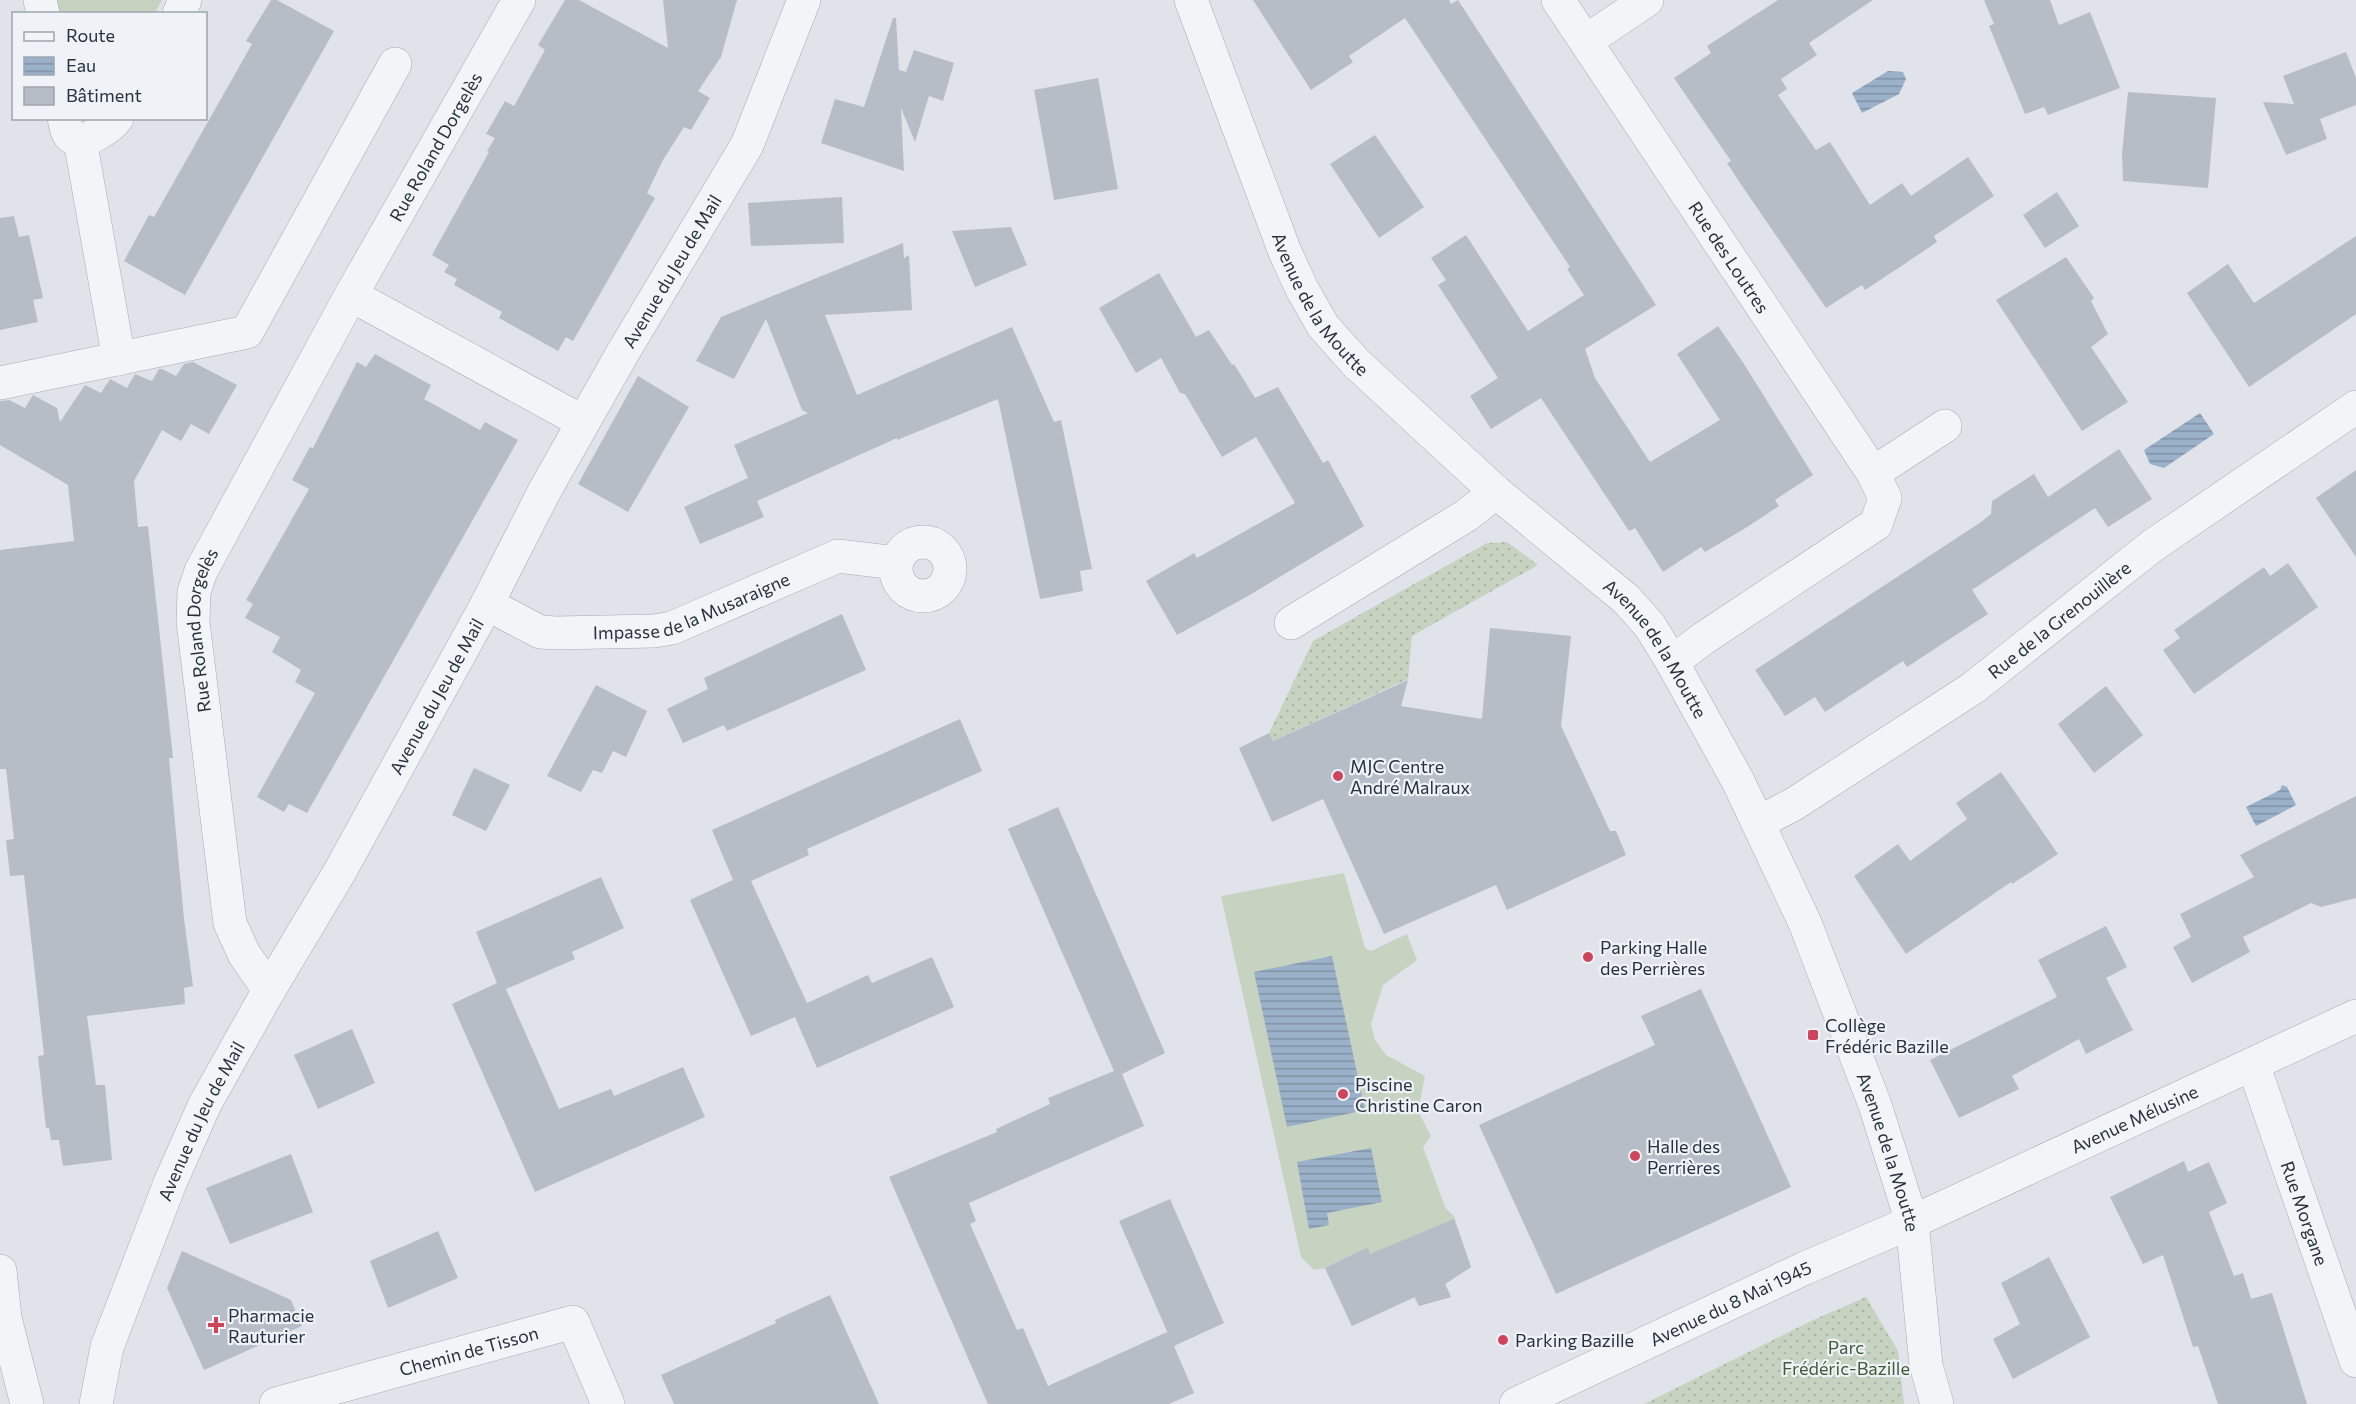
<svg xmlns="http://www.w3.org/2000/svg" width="2356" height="1404" viewBox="0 0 2356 1404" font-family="Commissioner,sans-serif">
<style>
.grass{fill:url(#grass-dots)}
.garden{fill:#c6d3c1}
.water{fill:url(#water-rules)}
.building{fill:#b7bdc6}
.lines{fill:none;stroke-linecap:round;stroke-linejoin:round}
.minor-casing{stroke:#a5aab3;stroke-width:34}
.minor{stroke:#f3f4f7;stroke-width:33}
.poi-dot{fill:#ce445a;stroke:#eff2f6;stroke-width:2}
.labels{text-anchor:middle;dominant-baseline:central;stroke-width:4.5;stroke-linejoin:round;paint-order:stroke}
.street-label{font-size:18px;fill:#283140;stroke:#eff2f6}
.poi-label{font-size:18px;fill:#283140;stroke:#eff2f6;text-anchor:start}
.park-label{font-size:18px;fill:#3d5c36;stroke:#eff2f6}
</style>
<defs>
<pattern id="grass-dots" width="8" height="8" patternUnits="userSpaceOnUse" patternTransform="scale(1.5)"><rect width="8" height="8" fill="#c6d3c1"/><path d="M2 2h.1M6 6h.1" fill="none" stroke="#aab6a7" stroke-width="1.8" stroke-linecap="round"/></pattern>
<pattern id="water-rules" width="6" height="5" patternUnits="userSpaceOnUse" patternTransform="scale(1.5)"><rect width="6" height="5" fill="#9bb1c9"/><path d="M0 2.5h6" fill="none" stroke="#7e91a5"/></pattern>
</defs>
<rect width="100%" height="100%" fill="#e0e3e9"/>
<g class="grass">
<path d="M1507,542L1538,565L1412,636L1408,679L1273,741L1269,733L1313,641L1487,543Z"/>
<path d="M1866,1297L1898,1351L1904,1404H1644L1811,1321Z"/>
</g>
<g class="garden">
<path d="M56,0H162L154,14L59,13Z"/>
<path d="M1344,873L1365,948L1371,951L1407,934L1417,960L1383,985L1371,1024L1375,1040L1386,1055L1425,1076L1418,1111L1431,1136L1423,1147L1446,1209L1454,1216L1471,1267L1445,1284L1451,1297L1419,1306L1414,1297L1352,1326L1325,1268L1314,1270L1301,1257L1221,896Z"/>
</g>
<g class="water">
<path d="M1888,71L1903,72L1906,79L1899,94L1862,113L1852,93Z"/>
<path d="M2200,413L2214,434L2164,468L2150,464L2144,450Z"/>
<path d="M2282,785L2287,787L2296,805L2256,826L2246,807L2280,790Z"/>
<path d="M1332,956L1365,1110L1287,1127L1254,972Z"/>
<path d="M1371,1148L1382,1202L1327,1213L1329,1225L1309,1229L1297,1162Z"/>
</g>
<g class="building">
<path d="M271,0H277L334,31L185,295L124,261L149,215L154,217L252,44L246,41Z"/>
<path d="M565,0H579L668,48L663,0H737L721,57L698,91L710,98L691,130L684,127L663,160L647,193L655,198L573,341L566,337L558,351L499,318L502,312L454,285L457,279L444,272L449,265L432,255L489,152L487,151L495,138L486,134L505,101L514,106L545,50L538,45Z"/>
<path d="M1253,0H1449L1451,4L1458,0L1656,305L1585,349L1595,378L1650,462L1720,420L1677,354L1718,326L1744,364L1813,475L1775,500L1779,506L1744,529L1705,552L1701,547L1663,572L1635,528L1629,531L1541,398L1491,429L1470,396L1498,378L1438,285L1446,280L1431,258L1466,235L1528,331L1584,295L1567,269L1570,267L1405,18L1349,56L1353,62L1311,90Z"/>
<path d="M1778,0H1873L1809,43L1817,55L1781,79L1787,89L1778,95L1816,150L1830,142L1870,205L1902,183L1911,196L1968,157L1994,196L1934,236L1937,242L1903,265L1865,290L1862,285L1826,308L1740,183L1727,163L1731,161L1674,78L1711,53L1707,46Z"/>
<path d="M1984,0H2050L2059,25L2090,12L2120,88L2048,115L2044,107L2025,114L1989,26L1994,24Z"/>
<path d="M893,18H896L899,70L906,72L914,50L954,63L943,101L929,96L915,142L901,108L904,171L821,143L835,99L864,107Z"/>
<path d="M2346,52L2356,78V105L2320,119L2327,139L2286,155L2263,102L2294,104L2283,76Z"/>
<path d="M1098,78L1118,189L1054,200L1034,90Z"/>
<path d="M2128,92L2216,98L2208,188L2123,181L2122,154Z"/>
<path d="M1375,135L1424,207L1379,238L1330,164Z"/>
<path d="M2057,192L2079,226L2045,248L2023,215Z"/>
<path d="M842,197L844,243L751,246L748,203Z"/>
<path d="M14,216L19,237L29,235L43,298L33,300L38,322L0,330V218Z"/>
<path d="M1011,227L1027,265L975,287L952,231Z"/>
<path d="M2356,236V314L2249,387L2187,293L2228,264L2254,303Z"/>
<path d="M903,243L904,258L909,255L912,310L825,315L857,395L1012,327L1054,422L1061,420L1092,569L1080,571L1083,591L1040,599L998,399L897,440V438L757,501L764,517L700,544L684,507L748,478L734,445L808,413L802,410L766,319L734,379L696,361L721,317Z"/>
<path d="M2066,257L2094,298L2091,301L2108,334L2091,347L2128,402L2082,431L1996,300Z"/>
<path d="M1159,273L1196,337L1209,330L1232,365L1234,364L1255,398L1278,387L1323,463L1328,460L1364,526L1248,596L1177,635L1146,581L1194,553L1197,558L1295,503L1256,437L1222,457L1185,394L1180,393L1161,358L1136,373L1099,308Z"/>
<path d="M375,354L431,385L424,399L480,430L485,422L518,440L307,813L289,804L284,812L257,797L315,693L295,682L301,670L272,652L280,637L245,618L253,604L246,600L309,489L292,480L310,447L313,448L357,362L366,367Z"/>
<path d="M193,362L237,385L209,434L191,424L181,441L162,430L134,481L138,527L148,526L173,758H169L184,919L193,986L184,988L185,1004L87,1016L96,1085H105L112,1160L63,1166L59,1140H51L49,1128H46L38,1056L44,1055L24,875L10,876L6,840L14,839L6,769H0V550L74,541L68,485L0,445V401L9,400L25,408L33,395L57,408L60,422L85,385L101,393L110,379L127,388L135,374L152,381L159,369H162L176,376L184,364Z"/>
<path d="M638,376L689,407L628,512L578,484Z"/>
<path d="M2119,449L2152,499L2108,527L2095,508L1972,590L1988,614L1907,667L1903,661L1825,712L1815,697L1785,716L1755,670L1981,522L1991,514L1992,501L2034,474L2048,497Z"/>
<path d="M2356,470V557L2316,498Z"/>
<path d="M2288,563L2318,607L2194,694L2163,650L2180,638L2174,630L2264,567L2270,576Z"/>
<path d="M842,614L866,670L727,731L724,725L683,743L667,709L708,689L704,678Z"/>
<path d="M1490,628L1571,636L1561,726L1610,831H1616L1626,855L1507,910L1496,885L1384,934L1323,799L1272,822L1239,748L1269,733L1273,741L1408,680L1401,706L1482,719Z"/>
<path d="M596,685L647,711L626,757L613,751L602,773L593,770L581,792L547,776Z"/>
<path d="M2106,686L2143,735L2094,773L2058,724Z"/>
<path d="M960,719L982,771L807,849L809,855L751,881L807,1003L868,975L872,983L932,957L954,1007L817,1068L795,1017L751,1036L690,900L733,880L712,830Z"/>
<path d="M474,768L510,785L486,831L452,815Z"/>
<path d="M2001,772L2058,854L2012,884L2011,882L1906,954L1854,876L1898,844L1910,861L1967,819L1956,803Z"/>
<path d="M2356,796V898L2321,907L2311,903L2243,937L2250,952L2192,983L2173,947L2191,937L2180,914L2254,877L2240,855Z"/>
<path d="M1058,807L1165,1053L1122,1074L1144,1126L969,1203L976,1221L970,1224L1017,1330L1023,1328L1048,1386L1167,1332L1169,1336L1119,1221L1170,1199L1224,1323L1174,1346L1194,1393L1169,1404H988L889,1177L997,1132L996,1129L1050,1104L1048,1098L1114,1071L1008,829Z"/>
<path d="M601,877L624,928L572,952L575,959L506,989L559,1109L611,1089L614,1096L683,1067L705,1117L535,1192L452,1004L497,983L476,932Z"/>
<path d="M2106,926L2127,967L2106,978L2133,1030L2086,1054L2079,1039L2012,1076L2019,1089L1959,1118L1930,1060L2057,997L2038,960Z"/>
<path d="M1701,989L1791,1187L1556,1294L1479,1125L1655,1045L1641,1016Z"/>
<path d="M352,1029L375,1083L318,1109L294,1055Z"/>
<path d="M291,1154L313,1212L230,1244L206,1188Z"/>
<path d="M2184,1161L2188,1172L2209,1162L2227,1203L2209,1212L2234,1276L2243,1273L2251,1299L2272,1293L2307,1404H2218L2198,1346L2193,1347L2163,1255L2143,1264L2110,1197Z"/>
<path d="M1454,1219L1471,1267L1445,1284L1451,1297L1419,1306L1415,1297L1352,1326L1325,1268L1368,1247L1370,1254Z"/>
<path d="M438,1231L458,1278L388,1308L370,1261Z"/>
<path d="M182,1251L291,1300L302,1326L204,1370L167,1288Z"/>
<path d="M2049,1257L2090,1337L2013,1379L1993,1339L2020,1324L2001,1283Z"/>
<path d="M830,1295L879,1404H674L661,1375L776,1323L775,1320Z"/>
</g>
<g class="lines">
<g class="minor-casing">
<g id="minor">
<path d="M40,0L43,14"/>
<path id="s1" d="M1191,0L1285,252L1302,289L1323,326L1356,363L1496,492L1626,599L1650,626L1672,662L1738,781L1805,923L1875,1105L1912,1222L1926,1365L1937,1404"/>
<path id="s2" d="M1558,0L1873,473"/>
<path d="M179,14L185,0"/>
<path d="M1586,41L1647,0"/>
<path d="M64,118C66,126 66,136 75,139C85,144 111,127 117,118"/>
<path d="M80,140L119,359"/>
<path d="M351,295L583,422"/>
<path d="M0,383L247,332L395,64"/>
<circle cx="923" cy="569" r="27"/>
<path id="s3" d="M487,604L540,632L556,633L654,631L672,628L838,556L896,563"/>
<path d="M1291,623L1467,515L1496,492"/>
<path d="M1672,662L1704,638L1876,524L1885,498L1873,473L1945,426"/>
<path id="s4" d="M1758,823L1794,804L1973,688L2152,546L2356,407"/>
<path id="s5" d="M269,990L244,954L230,923L193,622L194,592L201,571L351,295L519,0"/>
<path id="s6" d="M2253,1064L2356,1361"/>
<path d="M0,1271L5,1318L27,1404"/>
<path id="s7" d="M96,1404L107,1347L170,1183L205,1104L269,990L339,873L487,604L545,490L622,354L747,145L804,0"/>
<path id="s8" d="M276,1404L573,1322L608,1404"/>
<path id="s9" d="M1516,1404L1803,1269L1912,1222L2356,1016"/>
</g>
</g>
<use href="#minor" class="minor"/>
</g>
<g class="poi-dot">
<circle cx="1338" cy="776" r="6"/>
<circle cx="1588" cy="957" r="6"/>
<rect x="1807" y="1029" width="12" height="12" rx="3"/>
<circle cx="1343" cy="1094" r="6"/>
<circle cx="1635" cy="1156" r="6"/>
<path d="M213 1316h6v6h6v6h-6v6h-6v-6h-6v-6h6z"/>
<circle cx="1503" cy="1340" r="6"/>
</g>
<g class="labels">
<g class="street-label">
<text stroke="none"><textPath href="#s5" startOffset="918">Rue Roland Dorgelès</textPath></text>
<text stroke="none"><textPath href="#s2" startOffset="309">Rue des Loutres</textPath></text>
<text stroke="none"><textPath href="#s7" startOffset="1275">Avenue du Jeu de Mail</textPath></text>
<text stroke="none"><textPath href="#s1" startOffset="332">Avenue de la Moutte</textPath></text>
<text stroke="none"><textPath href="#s3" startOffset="216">Impasse de la Musaraigne</textPath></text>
<text stroke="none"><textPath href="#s4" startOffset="364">Rue de la Grenouillère</textPath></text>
<text stroke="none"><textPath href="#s5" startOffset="374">Rue Roland Dorgelès</textPath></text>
<text stroke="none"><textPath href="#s1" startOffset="818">Avenue de la Moutte</textPath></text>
<text stroke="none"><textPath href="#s7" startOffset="789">Avenue du Jeu de Mail</textPath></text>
<text stroke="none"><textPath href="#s9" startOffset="681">Avenue Mélusine</textPath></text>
<text stroke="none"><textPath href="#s7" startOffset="303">Avenue du Jeu de Mail</textPath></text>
<text stroke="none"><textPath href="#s1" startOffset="1376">Avenue de la Moutte</textPath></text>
<text stroke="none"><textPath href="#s6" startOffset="158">Rue Morgane</textPath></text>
<text stroke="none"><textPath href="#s9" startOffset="237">Avenue du 8 Mai 1945</textPath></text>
<text stroke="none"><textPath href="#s8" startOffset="200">Chemin de Tisson</textPath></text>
</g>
<g class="poi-label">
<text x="1350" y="766">MJC Centre<tspan x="1350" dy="21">André Malraux</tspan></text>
<text x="1600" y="947">Parking Halle<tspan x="1600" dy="21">des Perrières</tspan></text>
<text x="1825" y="1025">Collège<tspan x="1825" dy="21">Frédéric Bazille</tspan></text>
<text x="1355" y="1084">Piscine<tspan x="1355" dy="21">Christine Caron</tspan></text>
<text x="1647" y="1146">Halle des<tspan x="1647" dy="21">Perrières</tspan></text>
<text x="228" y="1315">Pharmacie<tspan x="228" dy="21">Rauturier</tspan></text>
<text x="1515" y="1340">Parking Bazille</text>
</g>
<g class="park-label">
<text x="1846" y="1347">Parc<tspan x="1846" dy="21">Frédéric-Bazille</tspan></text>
</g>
</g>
<rect x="12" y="12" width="195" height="108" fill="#eff2f6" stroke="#9fa5ad" stroke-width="1.5"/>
<rect x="24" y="32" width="30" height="9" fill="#f3f4f7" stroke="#9fa5ad" stroke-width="1.5"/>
<text x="66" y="42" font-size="18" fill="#283140">Route</text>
<rect x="24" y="57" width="30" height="18" fill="url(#water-rules)" stroke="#9fa5ad" stroke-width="1.5"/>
<text x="66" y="72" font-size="18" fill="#283140">Eau</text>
<rect x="24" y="87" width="30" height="18" fill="#b7bdc6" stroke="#9fa5ad" stroke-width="1.5"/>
<text x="66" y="102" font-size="18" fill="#283140">Bâtiment</text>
</svg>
